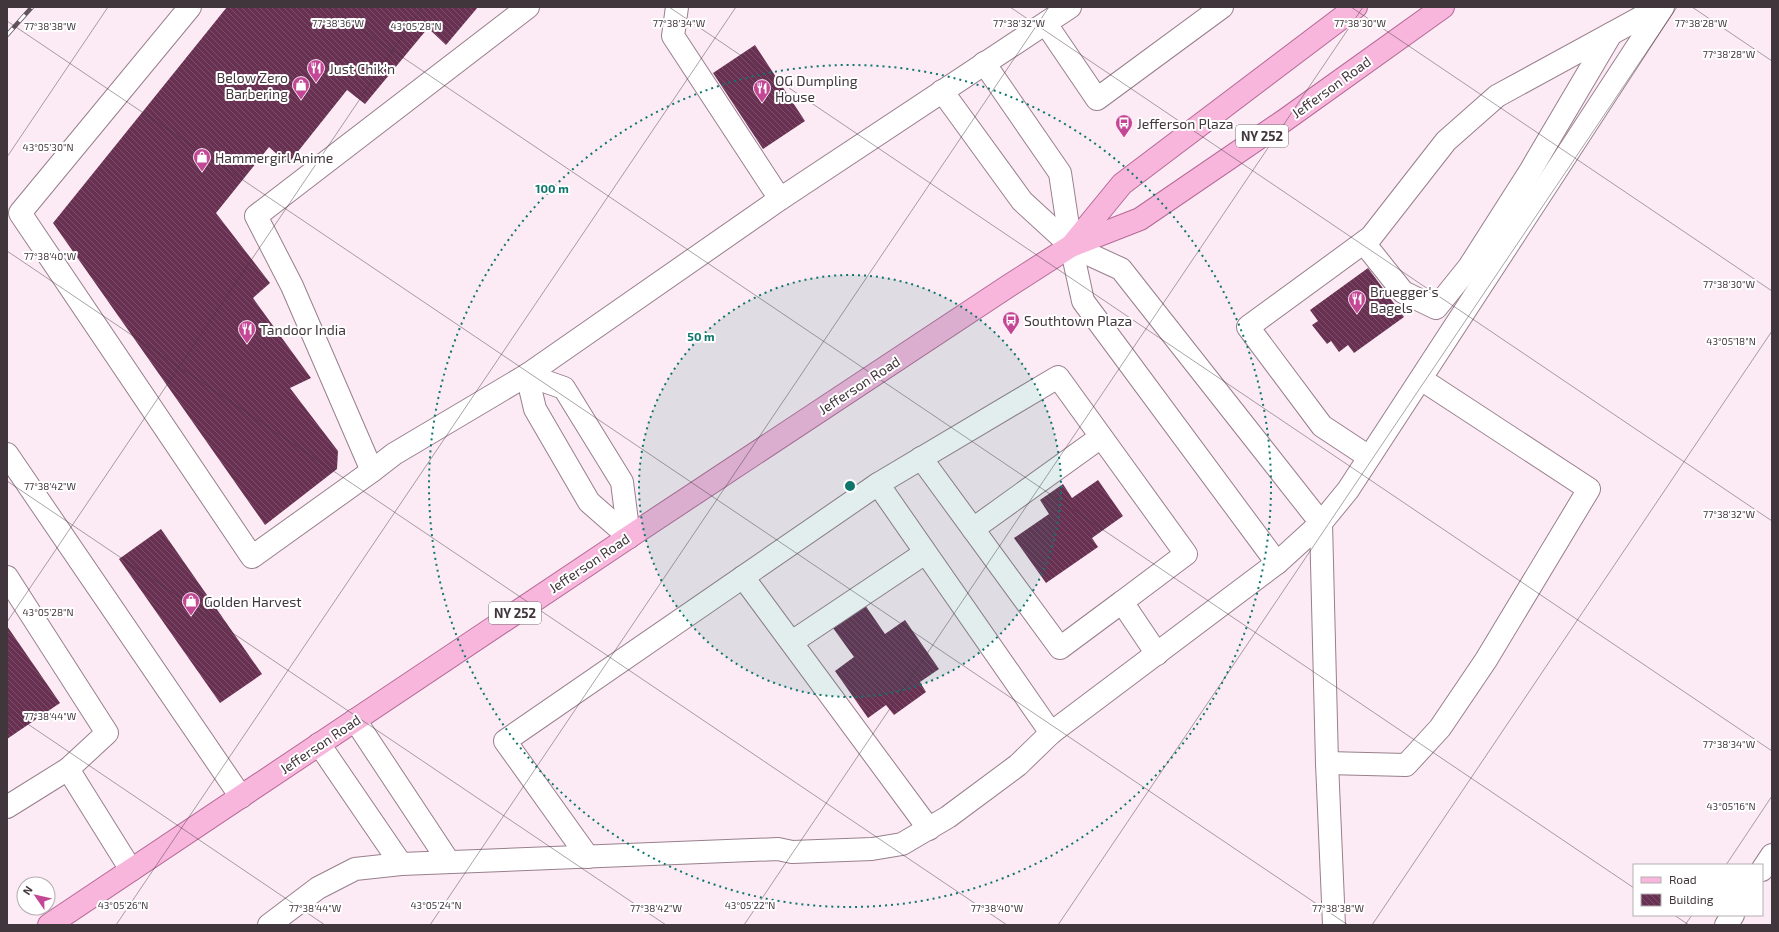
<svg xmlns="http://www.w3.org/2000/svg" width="1779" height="932" viewBox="0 0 1779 932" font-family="'Exo 2',sans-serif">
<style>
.building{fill:url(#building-back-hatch)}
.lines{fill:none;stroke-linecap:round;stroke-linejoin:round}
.minor-casing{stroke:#987f8c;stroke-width:24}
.major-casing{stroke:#b56996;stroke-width:24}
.minor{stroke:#fff;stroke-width:22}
.major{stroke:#f8b6dd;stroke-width:22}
.rail-casing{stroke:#61555c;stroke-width:4.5}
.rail{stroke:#fff;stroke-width:3;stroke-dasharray:9;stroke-linecap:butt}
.ticks{fill:none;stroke:#41363c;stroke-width:1;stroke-opacity:0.45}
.ring{fill:none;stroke:#0f766e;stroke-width:2;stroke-dasharray:2 4}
.labels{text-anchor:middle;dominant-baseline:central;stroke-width:4;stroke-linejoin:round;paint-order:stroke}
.shield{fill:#fff;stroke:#7a7276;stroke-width:1}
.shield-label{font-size:13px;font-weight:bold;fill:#41363c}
.poi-label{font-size:14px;fill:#41363c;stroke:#fff;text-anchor:start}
.street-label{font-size:14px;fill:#41363c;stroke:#fff}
.ticks-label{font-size:10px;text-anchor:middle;fill:#41363c;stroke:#fff;stroke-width:4;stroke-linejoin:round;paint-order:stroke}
.centre{fill:#0f766e;stroke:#fff;stroke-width:2}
.ring-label{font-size:12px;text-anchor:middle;font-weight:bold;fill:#0f766e;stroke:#fff;stroke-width:4;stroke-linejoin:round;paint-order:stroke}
</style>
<defs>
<pattern id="building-back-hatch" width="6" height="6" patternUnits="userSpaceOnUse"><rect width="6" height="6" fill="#683152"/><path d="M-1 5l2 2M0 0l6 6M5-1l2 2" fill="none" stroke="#7b4e69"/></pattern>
</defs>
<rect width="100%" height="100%" fill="#fcebf4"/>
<g class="building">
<path d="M227,7H478L446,45L428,28L365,104L347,90L288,164L269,147L216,213L270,283L253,298L311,378L290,388L338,451L337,469L265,525L53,223Z"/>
<path d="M755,45L805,121L763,149L713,73Z"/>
<path d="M1368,268L1404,317L1354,353L1348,345L1339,352L1331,341L1327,344L1312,325L1318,321L1310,310Z"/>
<path d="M1098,480L1123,516L1092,538L1098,547L1046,583L1014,538L1049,514L1040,500L1063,484L1072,498Z"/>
<path d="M161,529L262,674L220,703L119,559Z"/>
<path d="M865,605L885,634L905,620L939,669L920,682L926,692L894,715L886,705L868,718L835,671L854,657L833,628Z"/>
<path d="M7,626L60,703L7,739Z"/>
</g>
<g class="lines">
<g class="minor-casing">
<g id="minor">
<path d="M190,7L20,213L252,557L372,471L292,286L256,216L528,7"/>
<path d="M677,7L673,36L780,199"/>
<path d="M1046,24L1097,99L1222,7"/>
<path d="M984,63L1060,173L1071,246L1083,301L1277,563"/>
<path d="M942,91L1022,201L1071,246L1121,269L1321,523L1327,763L1334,925"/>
<path d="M1364,243L1403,292L1436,308L1469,267L1529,173L1611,34"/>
<path d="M527,375L564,388L622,482L629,537"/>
<path d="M527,375L535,409L589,502L629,537"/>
<path d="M7,454L241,797"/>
<path d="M1369,457L1322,426L1248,327L1371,237L1446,141L1497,96L1660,7"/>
<path d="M921,458L1060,648L1122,602"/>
<path d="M372,471L394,454L527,375L780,199L1070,7"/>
<path d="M878,484L1058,377L1186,554L1122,602L1157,654"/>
<path d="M973,529L1101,437"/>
<path d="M7,577L107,733L68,769"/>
<path d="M743,577L929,829"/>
<path d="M792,642L925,553"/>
<path d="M355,720L449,862"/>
<path d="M319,744L401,864"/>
<path d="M1327,763L1406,765L1440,728L1486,660L1589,489L1421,379"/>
<path d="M7,807L68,769L131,870"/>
<path d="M588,857L505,741L878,484L1051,733"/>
<path d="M1762,870L1772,855"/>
<path d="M269,925L318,888L355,869L401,864L778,849L792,852L872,849L902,844L948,817L1018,765L1051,733L1277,563L1321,523L1348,490L1663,7"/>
<path d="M1726,925L1733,915"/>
</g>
</g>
<g class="major-casing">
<g id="major">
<path d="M1072,245L1122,184L1356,7"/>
<path d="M49,925L629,537L1010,285L1071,246L1140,219L1285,120L1443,7"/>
</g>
</g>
<use href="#minor" class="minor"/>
<use href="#major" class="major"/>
<g class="rail-casing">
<path id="rail" d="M7,35L32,7"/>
</g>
<use href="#rail" class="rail"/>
</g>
<path class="ticks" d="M328,7L1634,888M669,7L1772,751M1010,7L1772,521M1351,7L1772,291M1692,7L1772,61M7,21L1348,925M7,157L108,7M7,251L1007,925M7,481L666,925M7,622L422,7M7,710L325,925M1726,865L1772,796M1674,915L1689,925M116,925L736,7M430,925L1049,7M744,925L1363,7M1058,925L1677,7M1372,925L1772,331M1685,925L1692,915"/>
<circle cx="850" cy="486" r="211" fill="#0f766e" fill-opacity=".12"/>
<g class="ring">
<circle cx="850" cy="486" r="211"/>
<circle cx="850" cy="486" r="421"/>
</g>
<defs>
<g id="restaurant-pin" transform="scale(0.9)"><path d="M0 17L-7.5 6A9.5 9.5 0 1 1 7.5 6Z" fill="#c44796" stroke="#fff"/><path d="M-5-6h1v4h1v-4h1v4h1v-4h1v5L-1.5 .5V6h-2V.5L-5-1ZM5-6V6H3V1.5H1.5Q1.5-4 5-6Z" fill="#fff"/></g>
<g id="shop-pin" transform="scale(0.9)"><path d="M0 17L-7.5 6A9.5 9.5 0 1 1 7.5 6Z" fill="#c44796" stroke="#fff"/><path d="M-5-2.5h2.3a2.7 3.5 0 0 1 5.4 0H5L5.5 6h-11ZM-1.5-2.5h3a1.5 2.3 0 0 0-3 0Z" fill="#fff"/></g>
<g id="bus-pin" transform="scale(0.9)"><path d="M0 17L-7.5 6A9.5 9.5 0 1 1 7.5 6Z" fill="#c44796" stroke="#fff"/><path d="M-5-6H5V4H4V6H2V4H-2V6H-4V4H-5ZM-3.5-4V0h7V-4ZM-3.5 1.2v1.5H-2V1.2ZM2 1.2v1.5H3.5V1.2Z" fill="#fff"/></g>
</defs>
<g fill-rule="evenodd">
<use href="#restaurant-pin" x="316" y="68"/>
<use href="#shop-pin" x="301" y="85"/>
<use href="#restaurant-pin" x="762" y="88"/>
<use href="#bus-pin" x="1124" y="123"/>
<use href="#shop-pin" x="202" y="157"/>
<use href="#restaurant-pin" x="1357" y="299"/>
<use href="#bus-pin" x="1011" y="320"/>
<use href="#restaurant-pin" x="247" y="329"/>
<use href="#shop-pin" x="191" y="601"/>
</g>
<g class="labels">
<g class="shield">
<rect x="1236" y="125" width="52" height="22" rx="3"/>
<rect x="489" y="602" width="52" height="22" rx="3"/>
</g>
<g class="shield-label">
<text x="1262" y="136">NY 252</text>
<text x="515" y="613">NY 252</text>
</g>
<g class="poi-label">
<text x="329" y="68">Just Chik'n</text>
<text x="288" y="77" text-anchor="end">Below Zero<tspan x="288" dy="16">Barbering</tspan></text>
<text x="775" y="80">OG Dumpling<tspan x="775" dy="16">House</tspan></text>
<text x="1137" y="123">Jefferson Plaza</text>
<text x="215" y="157">Hammergirl Anime</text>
<text x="1370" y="291">Bruegger's<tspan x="1370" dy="16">Bagels</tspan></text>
<text x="1024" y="320">Southtown Plaza</text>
<text x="260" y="329">Tandoor India</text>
<text x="204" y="601">Golden Harvest</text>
</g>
<g class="street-label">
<text transform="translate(1331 87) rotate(-36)">Jefferson Road</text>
<text transform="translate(859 385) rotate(-33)">Jefferson Road</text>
<text transform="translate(589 563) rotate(-34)">Jefferson Road</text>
<text transform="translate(320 744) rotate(-34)">Jefferson Road</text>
</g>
</g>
<g class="ticks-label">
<text x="338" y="27">77°38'36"W</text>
<text x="679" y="27">77°38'34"W</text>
<text x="1019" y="27">77°38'32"W</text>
<text x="1360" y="27">77°38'30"W</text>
<text x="1701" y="27">77°38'28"W</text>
<text x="416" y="30">43°05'28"N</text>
<text x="50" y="30">77°38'38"W</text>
<text x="1729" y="58">77°38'28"W</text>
<text x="48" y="151">43°05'30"N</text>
<text x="50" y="260">77°38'40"W</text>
<text x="1729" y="288">77°38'30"W</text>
<text x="1731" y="345">43°05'18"N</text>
<text x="50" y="490">77°38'42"W</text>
<text x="1729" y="518">77°38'32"W</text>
<text x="48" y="616">43°05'28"N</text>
<text x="50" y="720">77°38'44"W</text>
<text x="1729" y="748">77°38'34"W</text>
<text x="1731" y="810">43°05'16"N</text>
<text x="123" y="909">43°05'26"N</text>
<text x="436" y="909">43°05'24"N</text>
<text x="750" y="909">43°05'22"N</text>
<text x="315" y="912">77°38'44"W</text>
<text x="656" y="912">77°38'42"W</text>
<text x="997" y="912">77°38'40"W</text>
<text x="1338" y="912">77°38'38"W</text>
</g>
<circle cx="850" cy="486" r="6" class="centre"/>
<g class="ring-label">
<text x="552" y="193">100 m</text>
<text x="701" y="341">50 m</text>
</g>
<rect width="1779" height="932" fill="none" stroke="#41363c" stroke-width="16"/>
<rect x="1633" y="864" width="130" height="52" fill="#ffffff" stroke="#b3afb1"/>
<rect x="1641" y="877" width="20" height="6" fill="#f8b6dd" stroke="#b3afb1"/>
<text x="1669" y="884" font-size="12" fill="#41363c">Road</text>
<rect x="1641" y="894" width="20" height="12" fill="url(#building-back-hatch)" stroke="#b3afb1"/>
<text x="1669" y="904" font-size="12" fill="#41363c">Building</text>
<g transform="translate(36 896) rotate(304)"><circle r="19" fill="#ffffff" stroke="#b3afb1"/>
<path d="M0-3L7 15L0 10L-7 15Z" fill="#c44796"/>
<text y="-6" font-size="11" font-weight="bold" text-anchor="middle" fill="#41363c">N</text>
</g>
</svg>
